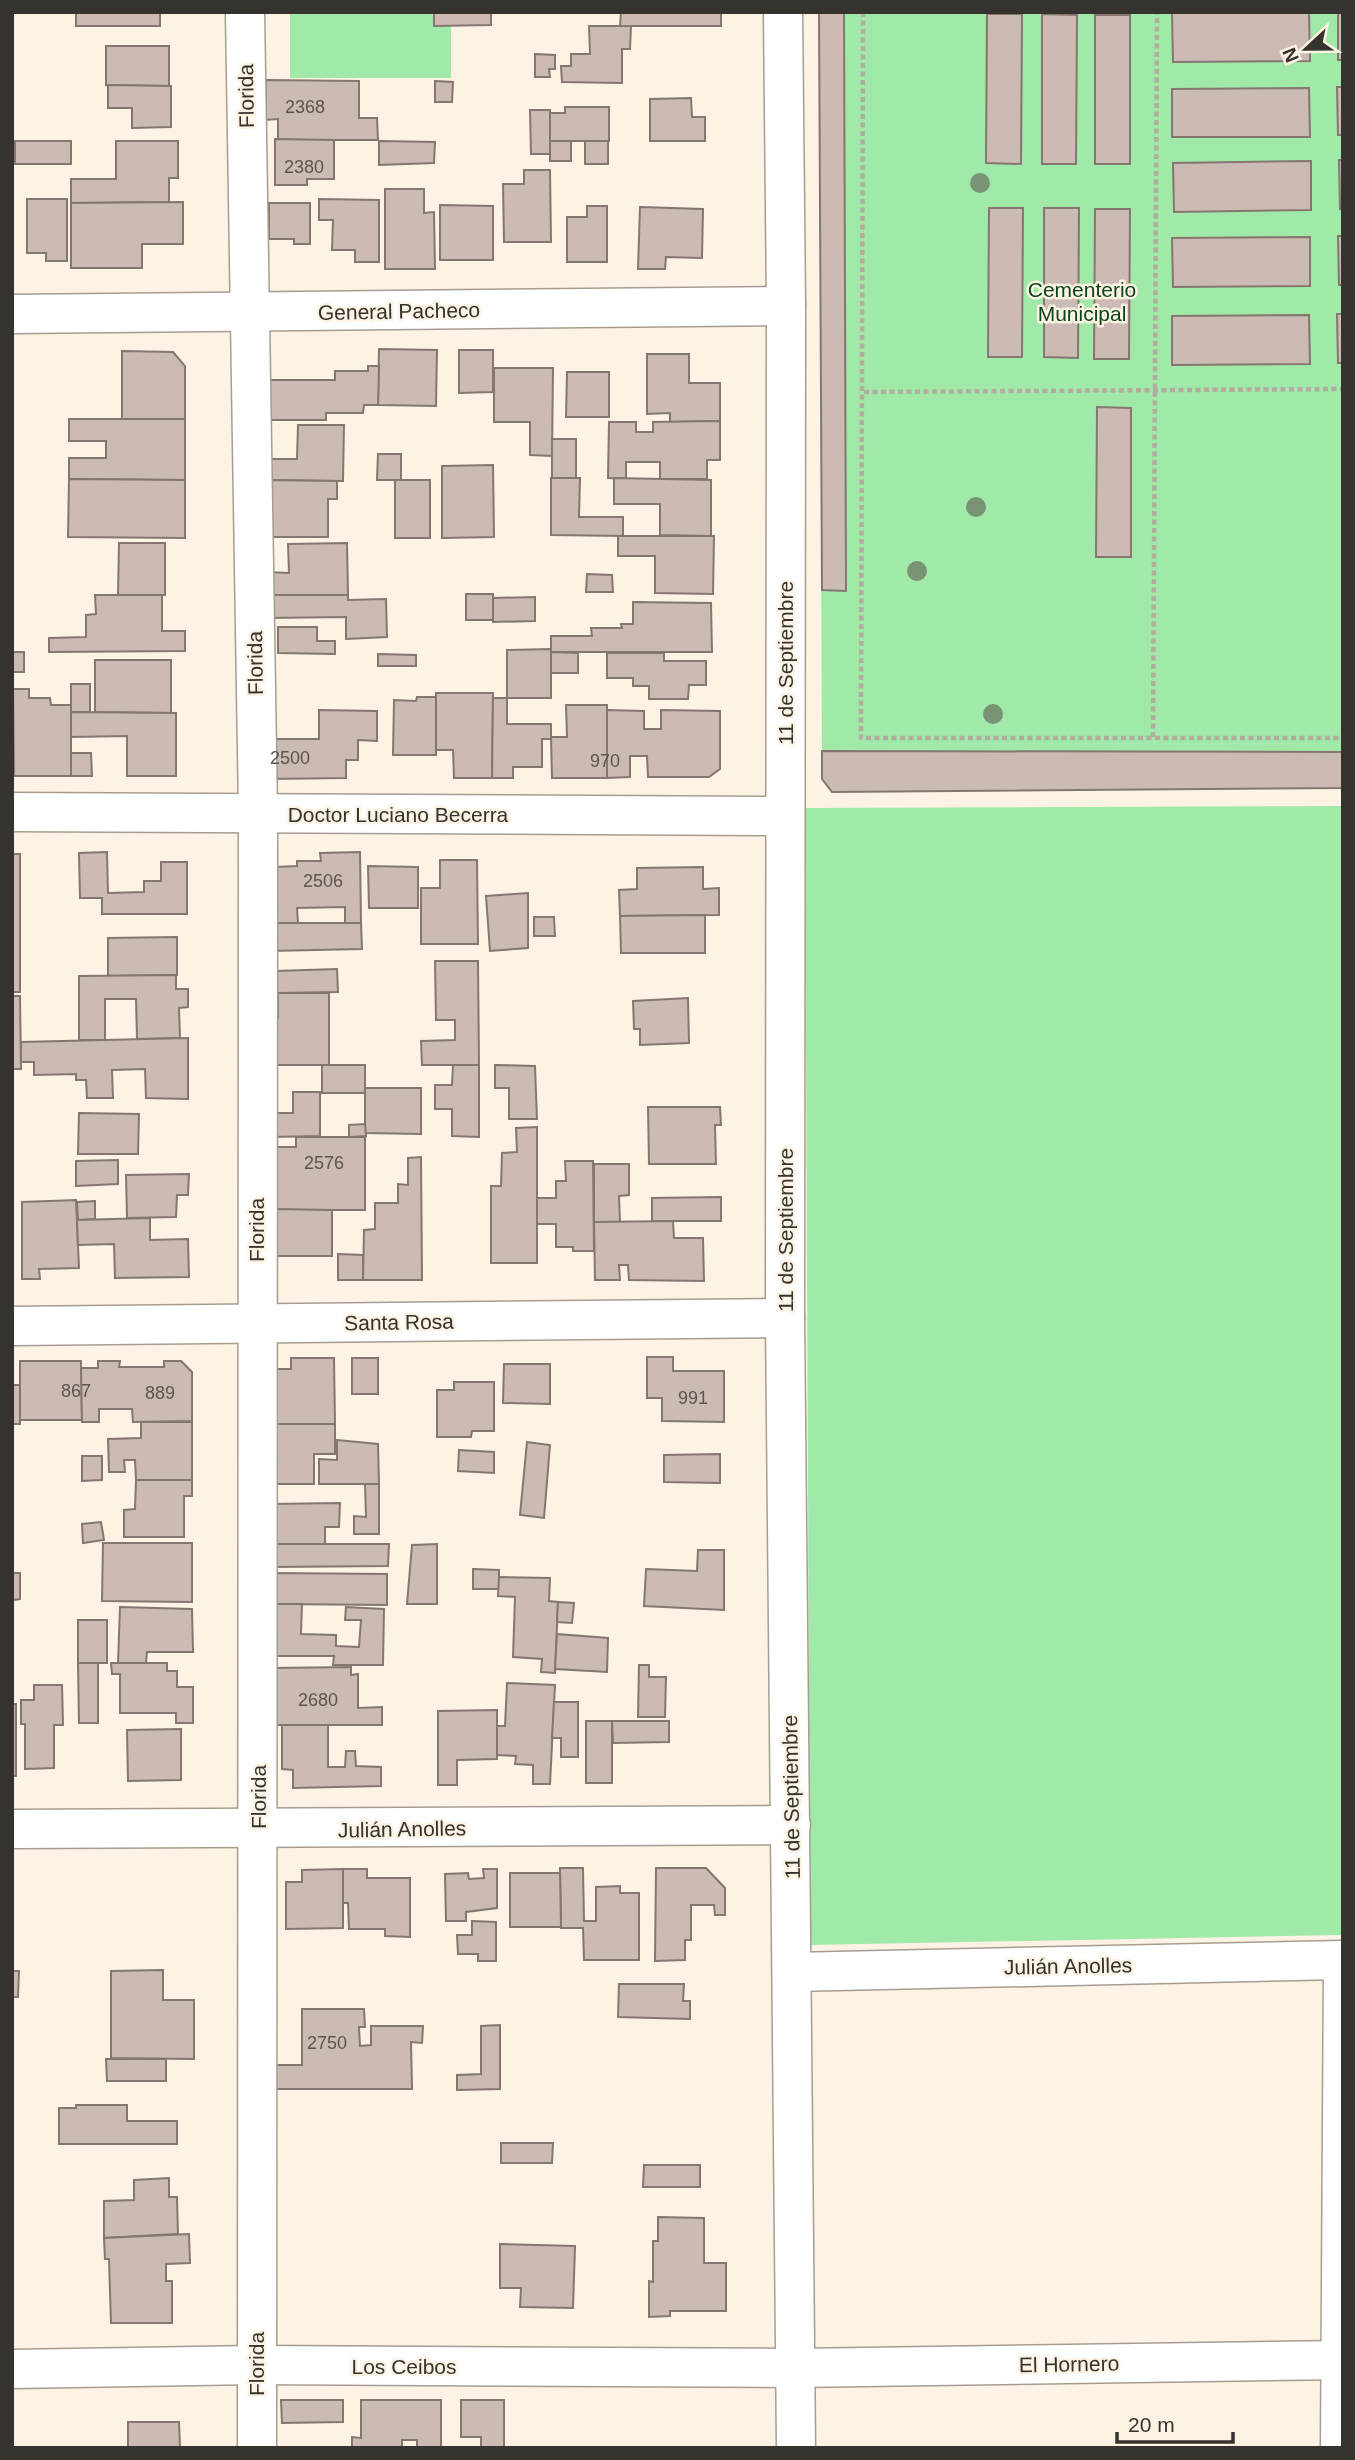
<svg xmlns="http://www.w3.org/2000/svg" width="1355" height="2460" viewBox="0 0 1355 2460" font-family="Arial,sans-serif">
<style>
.green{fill:#a1e9a9}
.building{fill:#ccbbb3;stroke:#85766f;stroke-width:2}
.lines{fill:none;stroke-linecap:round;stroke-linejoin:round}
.minor-casing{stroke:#a69d90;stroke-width:41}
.path{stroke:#b3aca1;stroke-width:4.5;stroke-dasharray:5 3.5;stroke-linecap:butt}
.minor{stroke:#fff;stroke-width:38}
.tree{fill:#799375}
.labels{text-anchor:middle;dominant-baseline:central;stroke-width:5;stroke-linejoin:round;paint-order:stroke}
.number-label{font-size:18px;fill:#5c544e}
.street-label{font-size:21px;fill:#36322d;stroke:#fcf3e4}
.park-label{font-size:21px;fill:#0d451b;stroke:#fcf3e4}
</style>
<rect width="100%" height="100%" fill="#fcf3e4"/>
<g class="green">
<rect x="290" y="12" width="161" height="66"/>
<path d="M819,12H1343V788L822,779Z"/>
<path d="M1343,806V1935L810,1945L805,808Z"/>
</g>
<g class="building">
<rect x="76" y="12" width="84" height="14"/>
<path d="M434,12H491V25L434,26Z"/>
<path d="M621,12H721V26H620Z"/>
<path d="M819,12H844L846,591L822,590Z"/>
<path d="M1309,12L1310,61L1173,62L1172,13Z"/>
<rect x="1338" y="12" width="5" height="48"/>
<path d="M987,14H1022L1021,164L986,163Z"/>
<path d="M1042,14L1077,15L1076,164H1042Z"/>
<rect x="1095" y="15" width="35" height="149"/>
<path d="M589,26H631L630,49H622V83L562,82L561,66H571V54H590Z"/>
<path d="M106,46H169V86L106,85Z"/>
<path d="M535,54L555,55V69H549L550,77H535Z"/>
<path d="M266,80L359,81V118H377L378,140H278V119L265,120Z"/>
<path d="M435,81L453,82L452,102H435Z"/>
<path d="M108,85L171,86V127L132,128V108H108Z"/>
<path d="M1337,87H1343V135H1338Z"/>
<path d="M1309,88L1310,137H1172V89Z"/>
<path d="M691,98L692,117H705V141H650V99Z"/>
<path d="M565,107H609V141H550V113H565Z"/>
<path d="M530,110H550V154H531Z"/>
<path d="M275,139L334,140V179H307V185H275Z"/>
<rect x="15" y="141" width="56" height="23"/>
<path d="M116,141H178V178H169V202L71,203V179H116Z"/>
<path d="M379,141L435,142L434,163L379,165Z"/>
<rect x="550" y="141" width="21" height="20"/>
<rect x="585" y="141" width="23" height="23"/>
<path d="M1339,160H1343V209H1340Z"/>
<path d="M1311,161V210L1174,212L1173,163Z"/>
<path d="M524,170H550L551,242H504L503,184H524Z"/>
<path d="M385,189H424V213L434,212L435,269H385Z"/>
<path d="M27,199H67V261H46V253H27Z"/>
<path d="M319,199L379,200V262H355V250H332L333,220H319Z"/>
<path d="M183,202V244H142V268H71V203Z"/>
<path d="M269,203H310V244H294V239H269Z"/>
<path d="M440,205L493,206V260H440Z"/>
<path d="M587,206H607V262H567V217H587Z"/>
<path d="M640,207L703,209L702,258L666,257L665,269H638Z"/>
<path d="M989,208H1023L1022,357H988Z"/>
<path d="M1044,208H1079L1078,358L1044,357Z"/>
<path d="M1095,209H1130L1129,359H1094Z"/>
<path d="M1338,236H1343V285H1339Z"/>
<path d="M1310,237V286L1173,287L1172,238Z"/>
<path d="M1337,314H1343V363H1338Z"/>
<path d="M1309,315L1310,364L1172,365V316Z"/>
<path d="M379,349L437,350L436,406L378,405Z"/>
<path d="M459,350H493V392L459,393Z"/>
<path d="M122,351L173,352L185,366V419H122Z"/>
<path d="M647,354H689V383H720V421L670,422V413L647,414Z"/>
<path d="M368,366H379L378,405H364L363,413H326V420H270V380H335V371H368Z"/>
<path d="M494,368H553L552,456L530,455V422H494Z"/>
<path d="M567,372H609V417H566Z"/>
<path d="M1097,407L1131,408V557H1096Z"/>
<path d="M69,419H185V480L69,479V458H106V441H69Z"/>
<path d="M720,421V460H707V479H660V462H626V479L608,478L609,422H636V432H653V422Z"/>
<path d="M298,425H344L343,481L266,480L267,459H297Z"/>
<rect x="552" y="439" width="24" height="39"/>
<path d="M378,454H401V480H377Z"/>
<path d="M493,465L494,537L442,538V466Z"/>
<path d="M551,478H580L579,517H623V536L551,535Z"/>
<path d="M614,478L711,480V536L660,535V504H614Z"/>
<path d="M69,479L185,480V538L68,537Z"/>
<path d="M266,480L337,481V499H328V537H266Z"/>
<rect x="395" y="480" width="35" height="58"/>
<path d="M618,536H714L713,594L655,593V556H618Z"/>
<path d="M119,543H165V595H118Z"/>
<path d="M347,543L348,595H267V572L289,573L288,544Z"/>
<path d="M587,574L612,575L613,592H586Z"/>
<rect x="466" y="594" width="27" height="26"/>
<path d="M95,595H162V631H185V651L49,652V638L86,637V615L96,614Z"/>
<path d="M267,595H348V600L386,599L387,637L346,639V617L266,618Z"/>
<path d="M535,597V621L493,622V598Z"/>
<path d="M633,602L711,603L712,652H551V636H592L591,628H622L621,624H633Z"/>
<path d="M278,627H317V641H335V654L278,653Z"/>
<path d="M551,649V698H507V650Z"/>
<rect x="13" y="652" width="11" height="20"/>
<path d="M551,652L578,653V673H551Z"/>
<path d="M607,653H664V661H706V685H689L688,699H649V686H633V678H607Z"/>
<path d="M378,654L416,655V666H378Z"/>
<path d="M95,660H171V713L95,712Z"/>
<rect x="71" y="684" width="19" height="28"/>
<path d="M13,689H29V698H50L51,705H71V776H14Z"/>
<path d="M436,693H493L492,778H454L453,750H436Z"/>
<path d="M417,697H436V755H393L394,700L416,701Z"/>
<path d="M493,698H507V724H551V739H542V767H513V778H492Z"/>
<path d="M566,705H607V778H552L551,737H567Z"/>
<path d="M319,710L377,711V741L358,740V760H346V778L266,779V739H319Z"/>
<path d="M607,710L644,711V729H661V710L720,711V769L709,777H648L647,756H630V777L607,778Z"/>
<path d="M71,712L176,713V776H127V736L71,737Z"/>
<path d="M822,751L1343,752V788L832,792L822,779Z"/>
<path d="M71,753H91L92,776H71Z"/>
<path d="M107,852L108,893L144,892V881H161V862H187V914H102V898H80L79,853Z"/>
<path d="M360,852L361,923H345V907L297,908L298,923H269L274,867L297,866V861H321L320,853Z"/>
<rect x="12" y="854" width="8" height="138"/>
<path d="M440,860H477L478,944H421V888H440Z"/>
<path d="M368,866L418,867V908H369Z"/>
<path d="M703,867V889L719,888V915L620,916L619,890L637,889V868Z"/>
<path d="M528,893V948L490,951L486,896Z"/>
<path d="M705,915V953H621L620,916Z"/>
<path d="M534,917H554L555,936H534Z"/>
<path d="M269,923H361L362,949L269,951Z"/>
<path d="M177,937V975L108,976V938Z"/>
<path d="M435,961H478L479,1065H422L421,1041L455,1040V1020H436Z"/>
<path d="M337,969L338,992L277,993L275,971Z"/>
<path d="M176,975V989H188V1007L179,1008L180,1038L137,1039L136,999H105V1040H79V976Z"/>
<path d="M278,993H329V1065H270V1018H278Z"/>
<path d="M12,996H20L21,1069H12Z"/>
<path d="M688,998L689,1043L640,1045V1029H634L633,1001Z"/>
<path d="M188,1038V1099L146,1098L145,1069L112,1070L113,1098H87L86,1080H76V1074L34,1075V1062H21V1042Z"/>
<rect x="322" y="1065" width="43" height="28"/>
<path d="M453,1065H479V1137L452,1136V1109H435V1085H452Z"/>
<path d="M495,1065L535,1066L537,1119H509V1088H495Z"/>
<path d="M365,1088H421V1134L365,1133Z"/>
<path d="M293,1092H320V1136L270,1137V1113H293Z"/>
<path d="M648,1107H720L721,1125H715L716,1164H649Z"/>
<path d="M79,1113L139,1114L138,1154H78Z"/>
<path d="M365,1124L366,1136L349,1137V1125Z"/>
<path d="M537,1127V1263H491V1186H501L502,1153L517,1152L516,1128Z"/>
<path d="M296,1137H365V1210H276L271,1147H296Z"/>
<path d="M421,1157L422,1280H363L364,1230L375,1229V1203H398V1184L408,1185V1158Z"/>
<path d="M118,1160V1184L76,1186V1161Z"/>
<path d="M565,1161H593L594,1251H573V1247H556V1224H537V1198H556V1181H566Z"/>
<path d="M594,1164H629V1195L619,1196L620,1222H594Z"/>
<path d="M189,1174L188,1195H177L176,1217L127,1218L126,1175Z"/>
<path d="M721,1197V1221H652V1198Z"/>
<path d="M76,1200L79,1268L39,1269L40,1279H22V1202Z"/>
<path d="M95,1201V1219L78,1220L77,1202Z"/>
<path d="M274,1209L332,1210V1256H275Z"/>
<path d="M150,1218V1240L188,1239L189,1277L115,1278L114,1244L78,1245L77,1220Z"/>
<path d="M673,1221L674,1238H703L704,1281L629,1280L628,1265H619L620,1280H595L594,1222Z"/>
<path d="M338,1254L363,1255V1280H338Z"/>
<path d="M647,1357H673V1371H724V1422L662,1421V1398H647Z"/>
<path d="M291,1358H334L335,1424H270V1369H291Z"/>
<rect x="352" y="1358" width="26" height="36"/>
<path d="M20,1361H81L82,1420H20Z"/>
<path d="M98,1361H120L119,1367H164V1361H181L192,1372V1421L133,1422L132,1409H99V1422H82L81,1368H98Z"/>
<path d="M504,1364H550V1404L503,1403Z"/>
<path d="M454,1382H494V1431H472L471,1437H437V1390H454Z"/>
<rect x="12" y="1385" width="8" height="39"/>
<path d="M141,1422H192V1480H136L135,1460H124L125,1472H109L108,1439L141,1438Z"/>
<path d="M270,1424H335V1454H314V1484H271Z"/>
<path d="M337,1440L378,1444L379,1484H319V1459L337,1460Z"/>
<path d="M527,1442L550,1445L544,1518L520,1515Z"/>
<path d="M459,1450L494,1452V1473L458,1471Z"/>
<path d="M720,1454V1483L664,1482V1455Z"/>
<path d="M82,1456H102V1480L82,1481Z"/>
<path d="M136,1480H192V1496H184V1537H124V1510L135,1509Z"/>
<path d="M365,1484H379V1534H354V1516L366,1517Z"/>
<path d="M340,1503L339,1527H325V1544H271V1504Z"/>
<path d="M101,1522L104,1540L83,1543L82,1524Z"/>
<path d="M103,1543H192V1602L102,1601Z"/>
<path d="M271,1544H389L388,1566L271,1567Z"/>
<path d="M437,1544V1604H407L412,1545Z"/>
<path d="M698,1550H724V1610L644,1606L646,1569L697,1571Z"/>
<path d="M473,1569L499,1570V1589H473Z"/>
<path d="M12,1573H20V1599L12,1600Z"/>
<path d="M272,1573L387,1574V1605L272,1604Z"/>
<path d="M499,1577L550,1578L549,1601L558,1602L555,1673L541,1672L542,1659L513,1657L515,1597L498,1596Z"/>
<path d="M558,1602L574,1603L572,1623L557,1622Z"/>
<path d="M272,1604H302L301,1634L336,1635V1646L359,1647L361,1620H345L346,1607L384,1609L383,1665H333L334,1656H272Z"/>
<path d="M120,1607L192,1609L193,1652H147L146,1663H118Z"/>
<rect x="78" y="1620" width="29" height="43"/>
<path d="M557,1634L608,1638L607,1672L555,1669Z"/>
<path d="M78,1663H98V1723H79Z"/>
<path d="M111,1663H167V1671H177V1687H193V1723H176V1713H120V1674H112Z"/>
<path d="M639,1665H649V1677H666L665,1717H638Z"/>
<path d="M351,1667V1675L358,1674V1708L382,1707V1725H273L272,1668Z"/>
<path d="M507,1683L555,1685L550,1784H533V1765L515,1764L516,1756L497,1755V1726H505Z"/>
<path d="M34,1685H62L63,1725H54V1768L25,1769V1724H21V1700H34Z"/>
<path d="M554,1702H578V1757H561V1738H552Z"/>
<rect x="12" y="1704" width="4" height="72"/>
<path d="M497,1710V1759L457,1760V1785H438V1711Z"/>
<rect x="586" y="1721" width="26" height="62"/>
<path d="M612,1721H669V1742L613,1743Z"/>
<path d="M282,1725H328V1767H345L346,1751H355L356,1766L381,1767V1786L293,1788V1770L282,1769Z"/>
<path d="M181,1729V1780L128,1781L127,1730Z"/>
<path d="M560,1868H583L584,1921H596V1887L620,1886V1893H639V1960H584L583,1928H561Z"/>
<path d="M656,1868H706L725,1888V1915H715L714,1905H691V1940H685V1960L655,1961Z"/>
<path d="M343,1869V1928L286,1929V1882H302V1870Z"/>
<path d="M343,1869H367V1878H410V1937L385,1936V1929H349L348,1903H343Z"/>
<path d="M483,1869H497V1908L466,1912V1921H446L445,1874L468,1873L469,1879L484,1878Z"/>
<path d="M510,1873H560L561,1927H510Z"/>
<path d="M472,1921L496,1922V1961H478V1954H458L457,1935H472Z"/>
<path d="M163,1970V2000H194V2059L111,2058V1971Z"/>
<path d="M12,1971H19L18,1997H12Z"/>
<path d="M619,1984H684L683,2001H690V2019L618,2017Z"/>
<path d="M302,2009H364L365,2027H359L360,2046L371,2045V2026H423L422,2043L411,2042L412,2089H275V2065H302Z"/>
<path d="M500,2025V2089L457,2090V2075L481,2074V2026Z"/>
<path d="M106,2059H166V2081H107Z"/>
<path d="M76,2105H127V2121H177V2144H59V2108H76Z"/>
<path d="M501,2143H553L552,2163H501Z"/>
<path d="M644,2165H700V2187H643Z"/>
<path d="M169,2178V2197H177L178,2234L104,2238V2201L134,2200V2180Z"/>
<path d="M658,2217L704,2218V2263H726V2311H670V2316L649,2317V2281L653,2282V2241H658Z"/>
<path d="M189,2234L190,2263L166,2264V2281H172V2323H111L109,2259H105L104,2238Z"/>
<path d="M500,2244L575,2246L573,2308L520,2307L521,2288H500Z"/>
<path d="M281,2400H343V2422L282,2423Z"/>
<path d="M361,2400H441V2448H417V2440H402V2448H352V2437L361,2438Z"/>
<path d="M461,2400H504V2448H481V2437H461Z"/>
<path d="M128,2422H179L180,2448H128Z"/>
</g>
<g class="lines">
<g class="minor-casing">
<g id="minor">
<path d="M245,12L258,813L257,2448"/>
<path d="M783,12L786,306L785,1318L796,2448"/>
<path d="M12,314L786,306"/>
<path d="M12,812L784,816"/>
<path d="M12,1326L785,1318"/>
<path d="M12,1829L791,1825"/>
<path d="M792,1972L1343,1960"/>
<path d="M12,2369L256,2365L796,2368L1343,2360"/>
<path d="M1340,2448L1343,1960"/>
</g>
</g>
<g class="path">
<path d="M863,12L861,738H1343"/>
<path d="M864,392L1343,389"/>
<path d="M1153,737L1157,12"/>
</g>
<use href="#minor" class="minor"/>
</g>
<g class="tree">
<circle cx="980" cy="183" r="10"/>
<circle cx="976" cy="507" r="10"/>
<circle cx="917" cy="571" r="10"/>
<circle cx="993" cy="714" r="10"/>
</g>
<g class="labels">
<g class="number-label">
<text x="305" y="107">2368</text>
<text x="304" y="167">2380</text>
<text x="290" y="758">2500</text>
<text x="605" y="761">970</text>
<text x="323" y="881">2506</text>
<text x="324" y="1163">2576</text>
<text x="76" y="1391">867</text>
<text x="160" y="1393">889</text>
<text x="693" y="1398">991</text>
<text x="318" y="1700">2680</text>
<text x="327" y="2043">2750</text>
</g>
<g class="street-label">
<text transform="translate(246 96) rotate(-91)">Florida</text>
<text transform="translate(399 311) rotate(-1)">General Pacheco</text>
<text transform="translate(255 663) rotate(-91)">Florida</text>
<text transform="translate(785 663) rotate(-90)">11 de Septiembre</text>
<text x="398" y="814">Doctor Luciano Becerra</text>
<text transform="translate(256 1230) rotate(-90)">Florida</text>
<text transform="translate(785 1230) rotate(-90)">11 de Septiembre</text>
<text transform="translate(399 1322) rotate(-1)">Santa Rosa</text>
<text transform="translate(258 1797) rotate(-90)">Florida</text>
<text transform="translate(791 1797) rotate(-91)">11 de Septiembre</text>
<text transform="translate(402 1829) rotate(-1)">Julián Anolles</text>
<text transform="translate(1068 1966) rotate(-1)">Julián Anolles</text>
<text transform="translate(256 2364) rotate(-90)">Florida</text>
<text transform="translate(1069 2364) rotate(-1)">El Hornero</text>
<text x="404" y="2366">Los Ceibos</text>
</g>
<g class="park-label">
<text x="1082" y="289">Cementerio<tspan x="1082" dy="24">Municipal</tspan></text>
</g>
</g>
<rect width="1355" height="2460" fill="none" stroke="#36322d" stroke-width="28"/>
<g transform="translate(1306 49) rotate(248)" stroke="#fcf3e4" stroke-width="5" paint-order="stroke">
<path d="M0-5L12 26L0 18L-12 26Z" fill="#36322d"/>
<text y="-10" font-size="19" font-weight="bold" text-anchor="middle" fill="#36322d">N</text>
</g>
<path d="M1117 2432v10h116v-10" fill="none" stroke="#36322d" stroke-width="3.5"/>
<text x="1128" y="2432" font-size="21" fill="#36322d" stroke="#fcf3e4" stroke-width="5" paint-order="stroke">20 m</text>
</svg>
